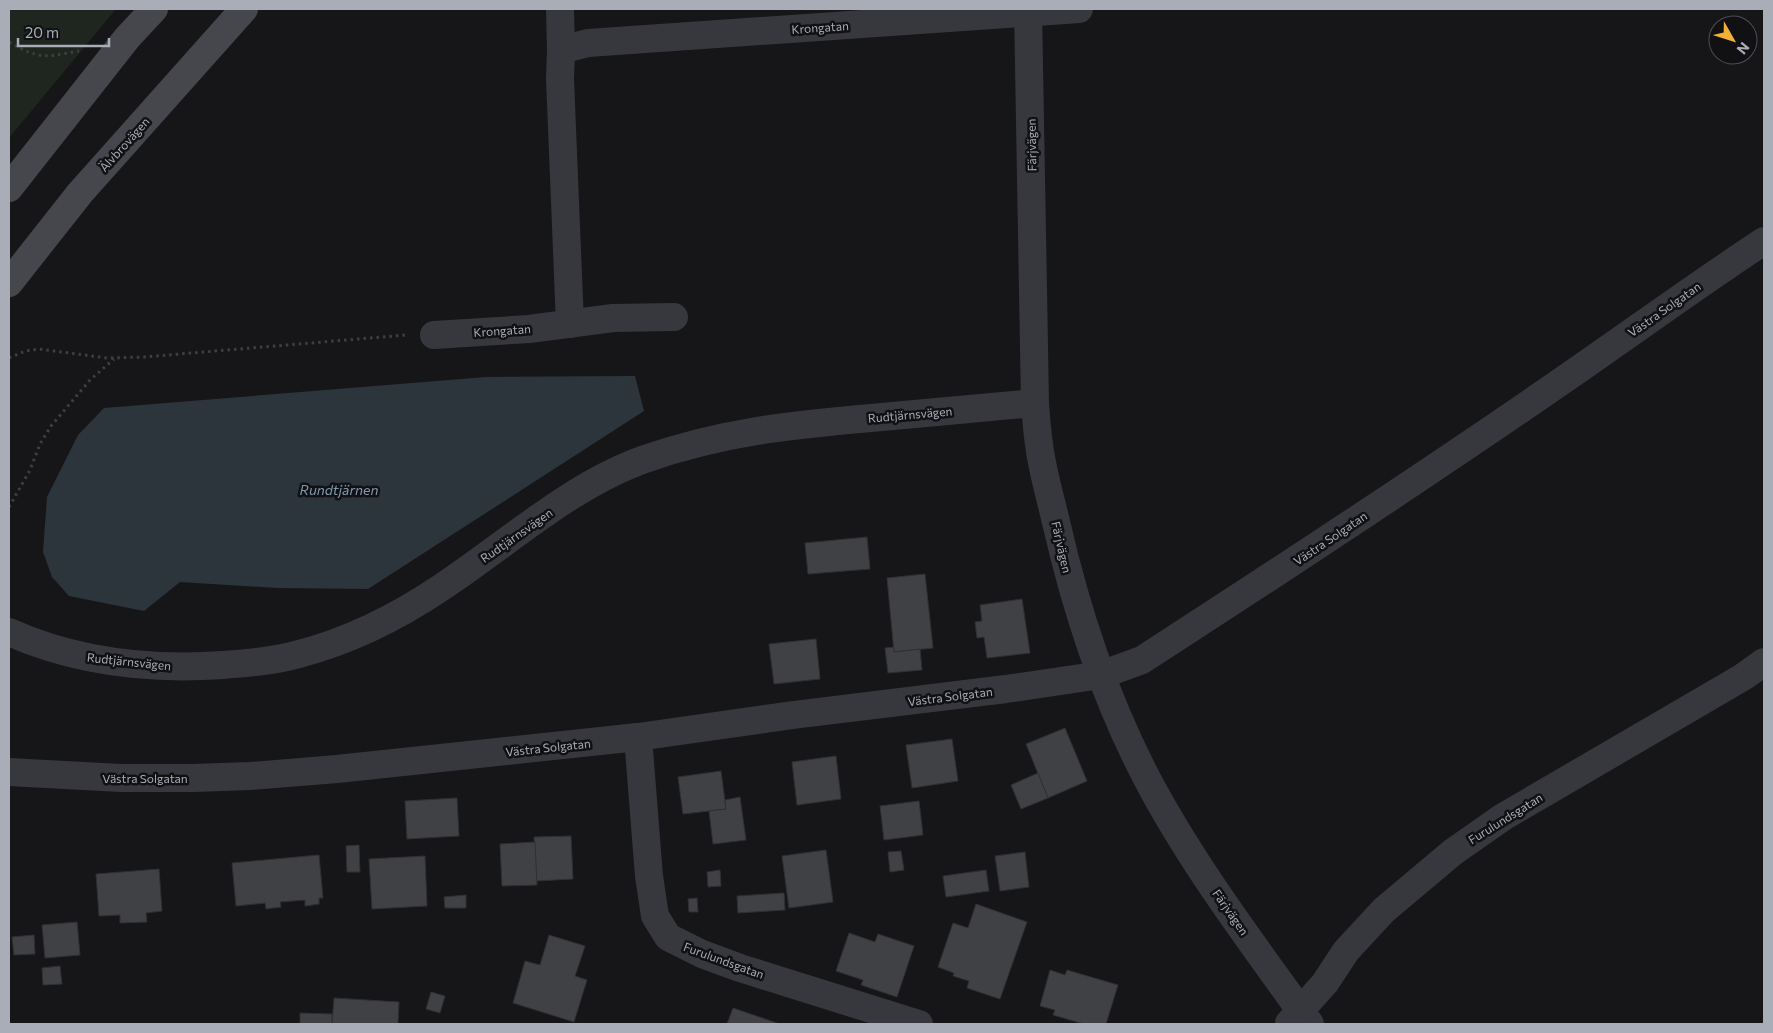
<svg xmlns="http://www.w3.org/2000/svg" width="1773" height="1033" viewBox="0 0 1773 1033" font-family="Commissioner,sans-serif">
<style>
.green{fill:#1e261f}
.water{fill:#2c353c}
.building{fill:#404145;stroke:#303034}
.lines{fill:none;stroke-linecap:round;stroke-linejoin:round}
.path{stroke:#3d3f44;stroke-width:3;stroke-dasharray:2.5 4;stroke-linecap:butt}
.minor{stroke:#37383d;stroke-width:28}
.secondary{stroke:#45474d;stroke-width:28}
.labels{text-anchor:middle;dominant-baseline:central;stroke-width:5;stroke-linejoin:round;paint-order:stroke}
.street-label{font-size:12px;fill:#a8adb8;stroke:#111113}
.water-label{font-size:14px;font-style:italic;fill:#7f9bb3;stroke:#111113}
</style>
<rect width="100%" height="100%" fill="#161618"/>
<path class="green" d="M9,9H116L9,138Z"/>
<path class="water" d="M635,376L644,411L368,589L278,588L180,582L144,611L69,596L52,577L43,552L47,497L78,435L104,408L486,377Z"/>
<g class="building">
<path d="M867,537L870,569L808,574L805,543Z"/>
<path d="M925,574L933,648L894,652L887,578Z"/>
<path d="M1022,599L1030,653L987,658L984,637L977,638L975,622L982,621L980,605Z"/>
<path d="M816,639L820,679L774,684L769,644Z"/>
<path d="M894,647V652L920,649L922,670L888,673L885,648Z"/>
<path d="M1065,728L1087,781L1048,798L1026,744Z"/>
<path d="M952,739L958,781L912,788L906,745Z"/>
<path d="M836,756L841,799L797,805L792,762Z"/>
<path d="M721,771L726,809L683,814L678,777Z"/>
<path d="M1038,773L1048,798L1021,809L1011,785Z"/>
<path d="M740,797L746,840L713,844L709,811L726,809L725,800Z"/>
<path d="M457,798L459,836L407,839L405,801Z"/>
<path d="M919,801L923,835L884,840L880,806Z"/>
<path d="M571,836L573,879L536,881L534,837Z"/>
<path d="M535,842L537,885L502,886L500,844Z"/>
<path d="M359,845L360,872H347L346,846Z"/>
<path d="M826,850L833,902L789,908L782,856Z"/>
<path d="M901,851L904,870L890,872L888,852Z"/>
<path d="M1025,852L1029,887L1000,891L995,856Z"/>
<path d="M319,855L323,898H319V904L305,906V900L280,902L281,907L266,909L265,903L236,906L232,863Z"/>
<path d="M425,856L427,906L372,909L369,859Z"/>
<path d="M159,869L162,911L146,913L147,922L120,923V915L99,916L96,874Z"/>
<path d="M720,870L721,886L708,887L707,872Z"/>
<path d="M986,870L989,891L946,897L943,876Z"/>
<path d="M784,893L785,910L738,913L737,896Z"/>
<path d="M466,895V908H445L444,897Z"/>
<path d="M697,898L698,912H689L688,899Z"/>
<path d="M976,904L1027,922L1000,999L967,988L969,981L953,976L954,973L938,967L953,923L968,928Z"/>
<path d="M77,922L80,955L45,958L42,925Z"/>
<path d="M849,933L875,942L878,934L914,946L897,997L861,985L863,980L836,971Z"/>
<path d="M34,935L35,954L14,955L12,937Z"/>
<path d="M549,935L585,946L575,976L587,980L574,1022L513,1003L525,961L540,965Z"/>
<path d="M60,966L62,984L43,985L42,968Z"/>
<path d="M1050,970L1065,975L1067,970L1118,985L1106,1024H1084L1053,1015L1055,1010L1040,1006Z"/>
<path d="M431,992L445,996L440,1013L426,1009Z"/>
<path d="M334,998L399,1002L398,1024H332Z"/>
<path d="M733,1008L777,1023V1024H727Z"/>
<path d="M300,1013L332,1014V1024H300Z"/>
</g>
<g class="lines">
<g class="path">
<path d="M9,42C40,60 45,57 79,51"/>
<path d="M9,358L25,351L39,349L107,358L144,357L406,335"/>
<path d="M9,507L30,470L40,444L51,426L90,380L114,359"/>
</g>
<g class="minor">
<path d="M560,9L561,50"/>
<path d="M1028,9L1035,403C1036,417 1037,431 1039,444C1042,470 1050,496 1056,522C1077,614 1107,705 1152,788C1197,871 1255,947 1310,1024"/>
<path d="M570,324L560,79L561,50L588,43L1079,9"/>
<path d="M434,335L529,329L613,318L674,317"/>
<path d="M9,632C76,662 150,670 223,665C249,663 274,661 299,654C349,641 399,616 442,587C507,544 571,485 645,459C722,432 791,425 871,418C926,413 980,408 1035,403"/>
<path d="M638,737L649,876L655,916L668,937L702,954L740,968L919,1024"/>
<path d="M9,772L121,778H194L250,776L337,769L638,737L793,715L1006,689L1101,675L1142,660C1281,570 1420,479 1556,385C1626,337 1694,287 1764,241"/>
<path d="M1289,1023L1325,983L1346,951L1384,910L1453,852L1503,817L1743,677L1764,662"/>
</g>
<g class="secondary">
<path d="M9,188L127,38L154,9"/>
<path d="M9,283L80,193L244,9"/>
</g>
</g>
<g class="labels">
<g class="street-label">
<text transform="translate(820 27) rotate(-4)">Krongatan</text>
<text transform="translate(124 144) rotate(-48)">Älvbrovägen</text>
<text transform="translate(1031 145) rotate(-91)">Färjvägen</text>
<text transform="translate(1664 309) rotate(-35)">Västra Solgatan</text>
<text transform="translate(502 330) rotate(-4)">Krongatan</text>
<text transform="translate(910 414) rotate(-5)">Rudtjärnsvägen</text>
<text transform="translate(516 535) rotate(-35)">Rudtjärnsvägen</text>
<text transform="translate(1330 538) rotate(-34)">Västra Solgatan</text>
<text transform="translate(1062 547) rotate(77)">Färjvägen</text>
<text transform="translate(129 661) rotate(6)">Rudtjärnsvägen</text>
<text transform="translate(950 696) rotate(-7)">Västra Solgatan</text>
<text transform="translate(548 747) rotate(-6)">Västra Solgatan</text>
<text x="145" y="778">Västra Solgatan</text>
<text transform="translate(1505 818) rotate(-32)">Furulundsgatan</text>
<text transform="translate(1231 912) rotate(55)">Färjvägen</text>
<text transform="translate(724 960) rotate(20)">Furulundsgatan</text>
</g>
<g class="water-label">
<text x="339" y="489">Rundtjärnen</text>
</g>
</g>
<rect width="1773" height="1033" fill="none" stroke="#a8adb8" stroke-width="20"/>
<g transform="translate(1733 40) rotate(129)"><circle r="24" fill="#111113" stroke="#4d4f55"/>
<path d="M0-4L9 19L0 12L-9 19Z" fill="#f2b134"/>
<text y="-8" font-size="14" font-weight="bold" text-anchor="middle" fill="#a8adb8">N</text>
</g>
<path d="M18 38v8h91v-8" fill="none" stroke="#a8adb8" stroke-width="2.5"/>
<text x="25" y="38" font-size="15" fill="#a8adb8" stroke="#111113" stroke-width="4" paint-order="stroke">20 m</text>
</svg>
